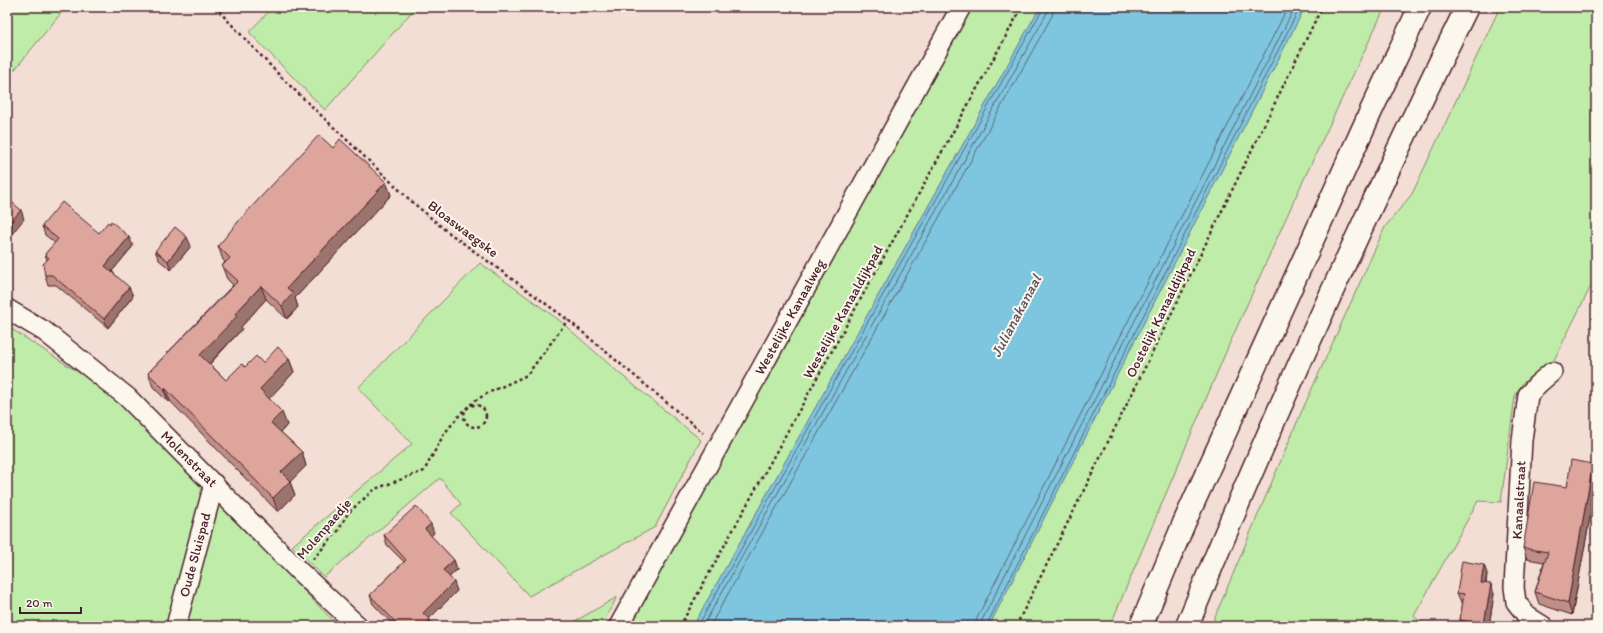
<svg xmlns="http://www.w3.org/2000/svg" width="1603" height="633" viewBox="0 0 1603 633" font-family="Itim,sans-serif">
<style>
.green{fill:#bfeca9;stroke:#84866a}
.water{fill:#7ec6df;stroke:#698397}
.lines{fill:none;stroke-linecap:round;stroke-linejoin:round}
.shore{stroke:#5f6273;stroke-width:1}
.minor-casing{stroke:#4a1f2b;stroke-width:22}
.motorway-casing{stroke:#4a1f2b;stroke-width:25}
.path{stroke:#4a1f2b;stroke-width:2.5;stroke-dasharray:3 3;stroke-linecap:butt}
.minor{stroke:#fbf7ec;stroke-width:19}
.motorway{stroke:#fbf7ec;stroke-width:22}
.wall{fill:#bf8e86;stroke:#4a1f2b}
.shaded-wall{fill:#9b746d;stroke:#4a1f2b}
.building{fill:#dea59c;stroke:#4a1f2b}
.labels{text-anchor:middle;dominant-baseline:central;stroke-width:4;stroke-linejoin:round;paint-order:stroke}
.street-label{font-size:14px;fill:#4a1f2b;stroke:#fbf7ec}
.water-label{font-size:15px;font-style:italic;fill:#5a5161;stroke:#fbf7ec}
</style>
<rect width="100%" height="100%" fill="#f2ded4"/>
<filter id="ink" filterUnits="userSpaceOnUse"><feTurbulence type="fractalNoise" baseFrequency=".025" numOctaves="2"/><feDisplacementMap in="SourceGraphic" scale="8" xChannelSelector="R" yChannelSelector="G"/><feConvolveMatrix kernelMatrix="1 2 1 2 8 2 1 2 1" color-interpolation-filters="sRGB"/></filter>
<g filter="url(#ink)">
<g class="green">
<path d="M7,7H66L7,79Z"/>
<path d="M273,7H416L325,110L249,32Z"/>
<path d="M962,7H1040L693,626H619Z"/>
<path d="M1305,7H1385L1296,196L1228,347L1110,626H989Z"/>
<path d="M1500,7H1596V276L1549,370C1532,374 1523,379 1515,396L1501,502L1478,501L1414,616L1421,622L1459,626H1211L1301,413L1385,227L1412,194Z"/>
<path d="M480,263L559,320L619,373L701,440L655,527L529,596L451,513L461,504L440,478L324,577L292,546L412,444L358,388Z"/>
<path d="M7,326L104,389L146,427L338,626H7Z"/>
<path d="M617,597L601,626H567Z"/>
</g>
<path class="water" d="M1040,7H1305L989,626H693Z"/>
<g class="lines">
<g class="shore">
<path d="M698,626L1042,10L1043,7"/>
<path d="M703,626L1047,13L1048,7"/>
<path d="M710,626L1052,16L1054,7"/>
<path d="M975,626L977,618L1288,7"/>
<path d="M981,626L982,620L1295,7"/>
<path d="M986,626L1300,7"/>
</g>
<g class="minor-casing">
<g id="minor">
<path d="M7,309L44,331L127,397L300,572L358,626"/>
<path d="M176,626L214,484"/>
<path d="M619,626L961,7"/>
<path d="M1543,626L1527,616L1516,602L1514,587L1522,440L1528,395L1538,384L1552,372"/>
</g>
</g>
<g class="motorway-casing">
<g id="motorway">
<path d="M1141,626L1184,523L1371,111L1420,7"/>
<path d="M1187,626C1273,416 1367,210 1467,7"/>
</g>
</g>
<g class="path">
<path d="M215,7L283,79L411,201L444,229L568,320L703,433"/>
<circle cx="475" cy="416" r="11"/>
<path d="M313,559L338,531L348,513L375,489L424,471L444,434L462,412L476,400L490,392L527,375L568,320"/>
<path d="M680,626L1022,7"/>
<path d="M1016,626L1130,398L1322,7"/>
</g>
<use href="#minor" class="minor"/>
<use href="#motorway" class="motorway"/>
</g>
<g class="wall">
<path d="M333,148L386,182L391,195L295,298L298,307L287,319L266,299L241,327L242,329L210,364L226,380L245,367L263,363L289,359L294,372L269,398L287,425L281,432L302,452L306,466L290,482L295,495L278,512L170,401L168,402L153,387L148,373L233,285L227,279L222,266L225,262L223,260L218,246Z"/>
<path d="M42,226L99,233L133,246L112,271L133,296L108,328L56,285H48L45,275L47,260L45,254L55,243L45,235Z"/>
<path d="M191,246L171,270L159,260L155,251Z"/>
<path d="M1593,464L1596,471V485L1572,615L1539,604L1535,592L1544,562L1527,559L1523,548L1567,487Z"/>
<path d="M434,533L431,536L454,560L457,570L449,577L457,591L429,619L432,626H394L373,604L370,595L404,562L387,545L384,535Z"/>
<path d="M1484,565L1487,574L1486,584L1494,594L1489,626H1462L1460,620L1463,602H1461L1457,593Z"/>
</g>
<g class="shaded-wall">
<path d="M386,182L391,195L295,298L298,307L287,319L282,306L287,288Z"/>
<path d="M21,210L24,219L7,240V226Z"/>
<path d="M129,237L133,246L109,275L105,266Z"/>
<path d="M187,237L191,246L171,270L168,261Z"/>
<path d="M261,286L266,299L241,327L242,329L205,368L200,355L235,314Z"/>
<path d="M129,287L133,296L108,328L104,319Z"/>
<path d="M289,359L294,372L265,403L260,389Z"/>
<path d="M165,388L170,401L168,402L164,389Z"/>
<path d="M282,412L287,425L276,436L271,423Z"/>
<path d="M302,452L306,466L290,482L295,495L278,512L273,498L281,472Z"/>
<path d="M1593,464L1596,471V485L1572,615L1568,603Z"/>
<path d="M431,524L434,533L428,539L425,529Z"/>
<path d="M454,560L457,570L446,580L443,570Z"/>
<path d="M1484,565L1487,574L1484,592L1481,583Z"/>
<path d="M454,582L457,591L426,622L423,613Z"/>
<path d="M1491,584L1494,594L1489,626H1485L1484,624Z"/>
<path d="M430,620L432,626H424Z"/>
</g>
<g class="building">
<path d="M319,135L333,148L340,139L386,182L287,288L293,293L282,306L261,286L235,314L237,316L200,355L226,380L242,364L245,367L256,356L263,363L278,347L289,359L260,389L282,412L271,423L302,452L281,472L290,481L273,498L165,388L164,389L148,373L238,281L222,266L230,258L218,246L242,217Z"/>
<path d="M7,198L21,210L7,226Z"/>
<path d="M62,202L99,233L108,222L110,224L111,221L129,237L105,266L129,287L104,319L52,275H45L43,264L49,258L45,254L58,239L42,226Z"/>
<path d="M175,227L187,237L168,261L155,251Z"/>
<path d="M1571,460L1593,464L1568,603L1535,592L1548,552L1523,548L1534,482L1567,487Z"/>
<path d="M416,506L431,524L425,529L454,560L443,570L454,582L423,613L430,620L424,626H399L370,595L406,560L384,535Z"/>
<path d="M1462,561L1484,565L1481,583L1491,584L1484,624L1460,620L1464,594L1457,593Z"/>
</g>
</g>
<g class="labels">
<g class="street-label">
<text transform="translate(463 229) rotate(37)">Bloaswaegske</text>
<text transform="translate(843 312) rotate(-61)">Westelijke Kanaaldijkpad</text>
<text transform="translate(1161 313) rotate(-64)">Oostelijk Kanaaldijkpad</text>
<text transform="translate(790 317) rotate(-61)">Westelijke Kanaalweg</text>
<text transform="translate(189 459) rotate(45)">Molenstraat</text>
<text transform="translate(1519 500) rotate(-87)">Kanaalstraat</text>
<text transform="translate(324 529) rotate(-49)">Molenpaedje</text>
<text transform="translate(195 555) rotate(-75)">Oude Sluispad</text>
</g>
<g class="water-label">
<text transform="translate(1016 316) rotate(-62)">Julianakanaal</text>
</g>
</g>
<rect width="1603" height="633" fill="none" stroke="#fbf7ec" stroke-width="24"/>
<rect x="12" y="12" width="1579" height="609" fill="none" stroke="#4a1f2b" stroke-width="1.5" filter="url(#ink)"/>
<path d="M20 607v6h61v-6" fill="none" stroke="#4a1f2b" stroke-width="2"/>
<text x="26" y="607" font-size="12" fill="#4a1f2b" stroke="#fbf7ec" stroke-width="3" paint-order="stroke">20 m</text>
</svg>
